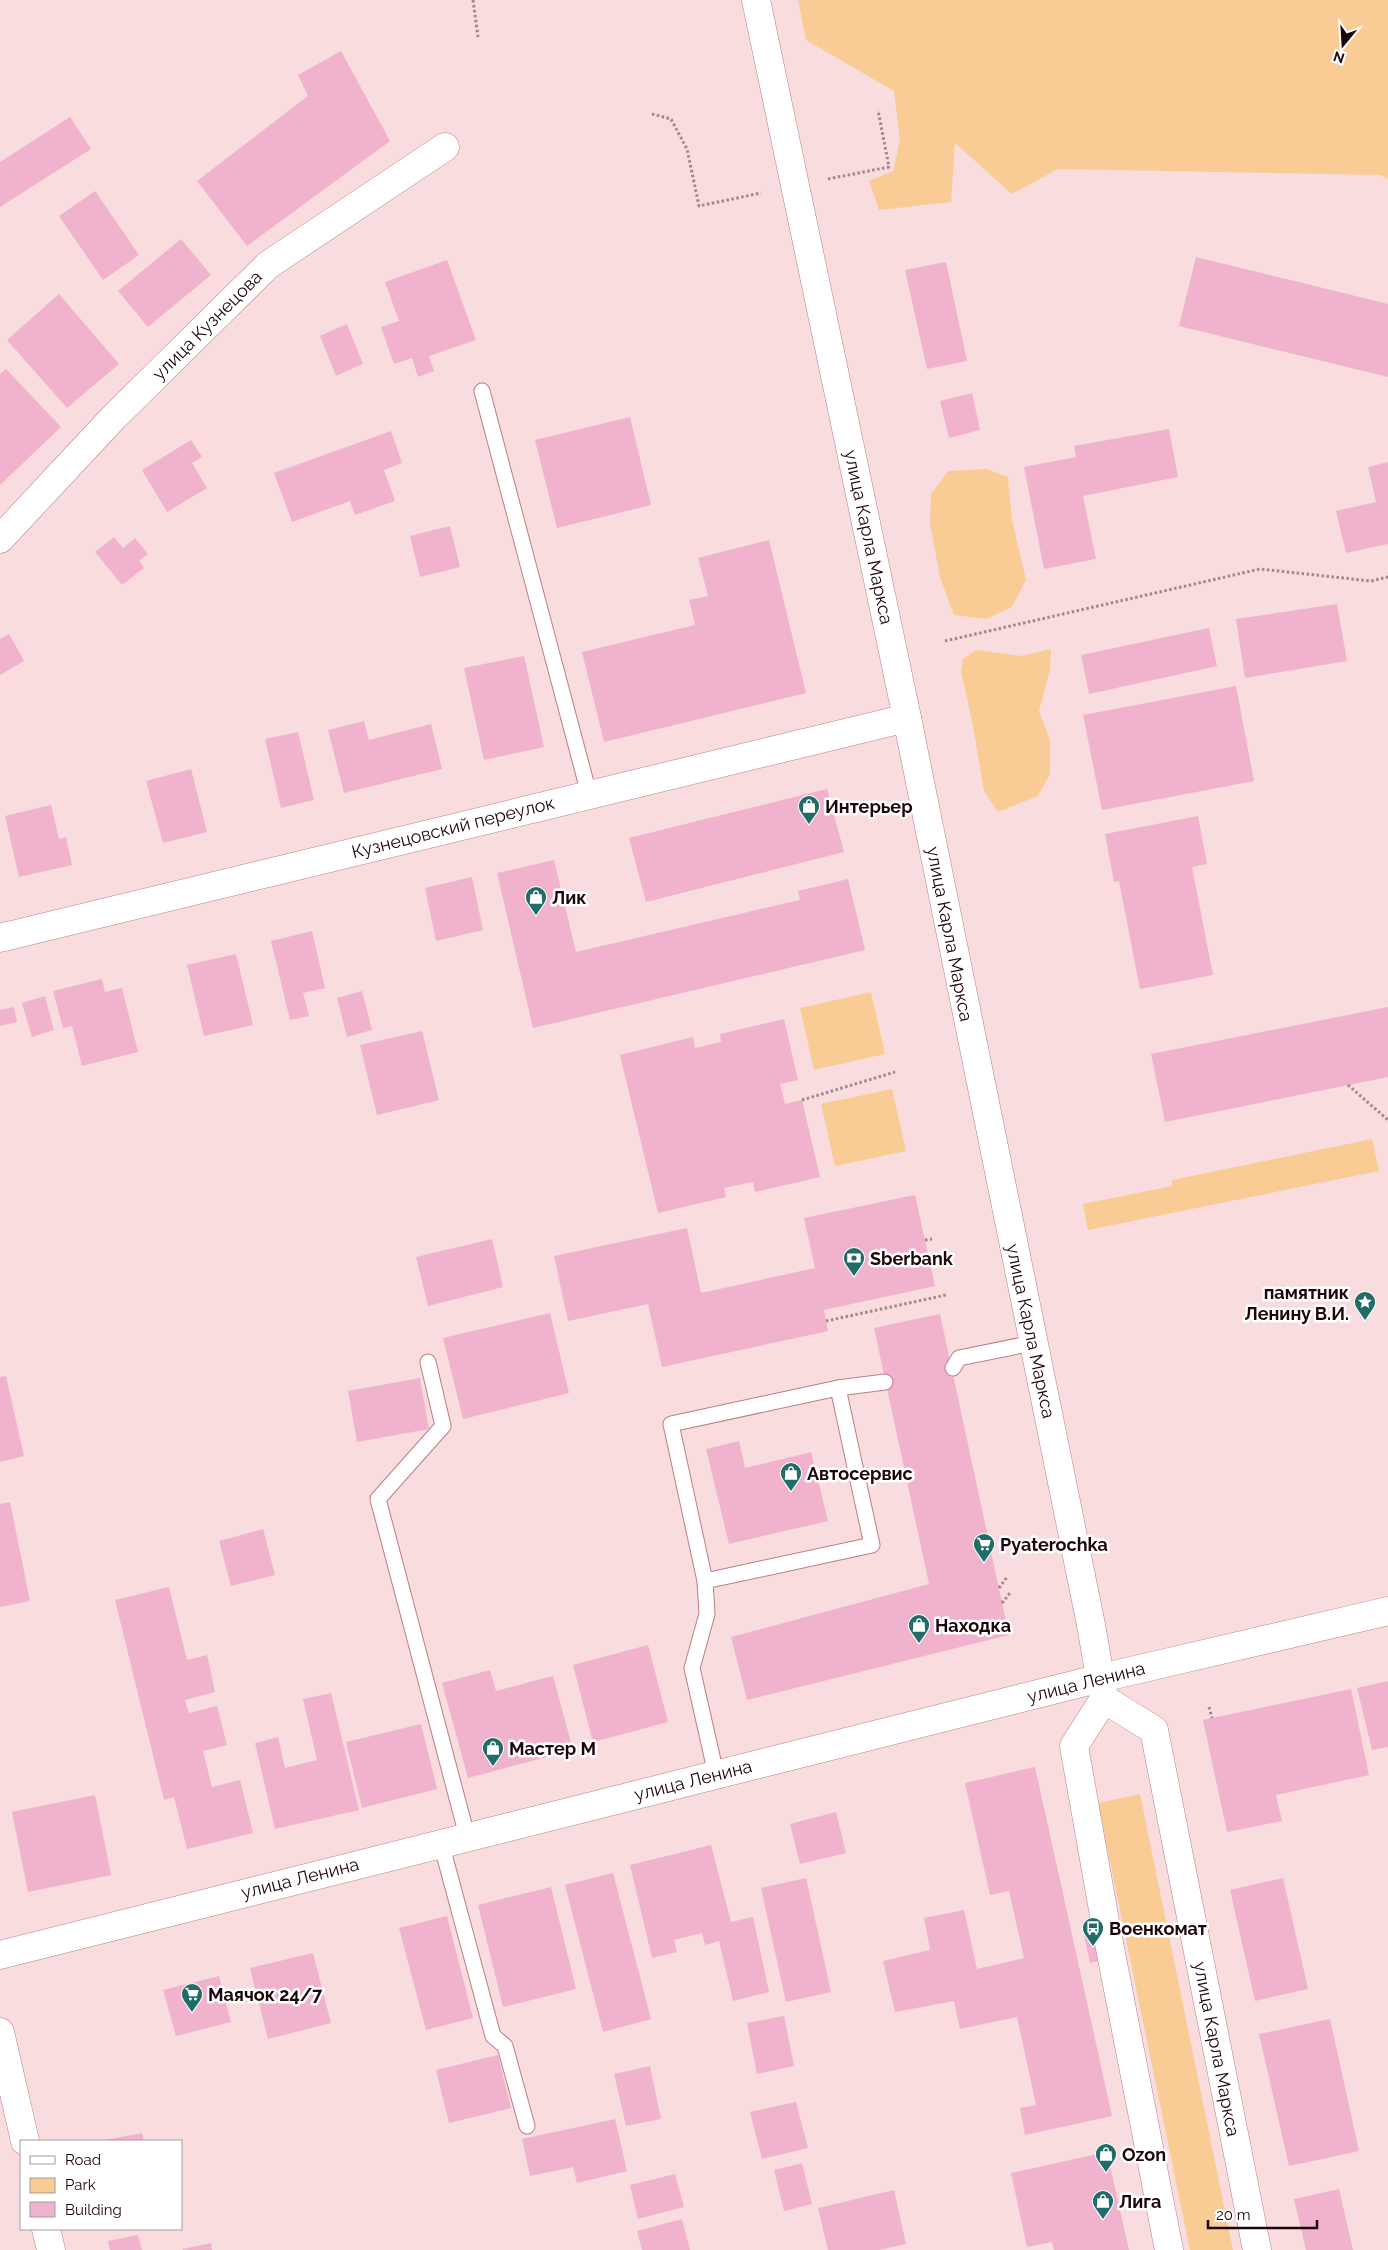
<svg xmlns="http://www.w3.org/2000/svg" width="1388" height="2250" viewBox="0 0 1388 2250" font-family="Raleway,sans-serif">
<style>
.green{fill:#f9cc95}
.building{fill:#f1b2cd}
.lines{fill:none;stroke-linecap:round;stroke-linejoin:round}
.lane-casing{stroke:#be7d85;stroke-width:17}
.street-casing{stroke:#be7d85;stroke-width:29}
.secondary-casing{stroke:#be7d85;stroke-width:29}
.path{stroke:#a2878a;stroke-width:3;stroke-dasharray:2.5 2.5;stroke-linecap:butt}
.lane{stroke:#fff;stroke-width:15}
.street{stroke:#fff;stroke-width:28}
.secondary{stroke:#fff;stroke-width:28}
.labels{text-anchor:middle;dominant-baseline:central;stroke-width:5;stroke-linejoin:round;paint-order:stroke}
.street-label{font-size:18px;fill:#1c060a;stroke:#fff}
.poi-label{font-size:18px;font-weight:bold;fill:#1c060a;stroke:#fff;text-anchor:start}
</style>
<rect width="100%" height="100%" fill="#f9dcde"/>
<g class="green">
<path d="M798,0H1388V179L1380,175L1058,169L1012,194L955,143L951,202L879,210L869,181L893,171L900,140L894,91L806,40Z"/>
<path d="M987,469L1008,477L1012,520L1026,580L1012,607L986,619L954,615L940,577L930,524L931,494L948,471Z"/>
<path d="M1051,649L1050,669L1039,711L1050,740V774L1038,796L998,812L984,791L973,726L961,671L963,659L976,650L1022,656Z"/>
<path d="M871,992L885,1054L814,1070L800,1008Z"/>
<path d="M892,1089L906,1151L835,1166L821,1104Z"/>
<path d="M1372,1139L1379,1171L1088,1230L1083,1204L1172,1186V1180Z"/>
<path d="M1140,1794L1233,2250H1190L1098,1803Z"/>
</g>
<g class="building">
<path d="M341,51L390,141L247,246L197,181L308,96L298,75Z"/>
<path d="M70,117L91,149L0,207V162Z"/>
<path d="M95,191L139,255L103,280L59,216Z"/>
<path d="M181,239L211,275L148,327L118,291Z"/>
<path d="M1196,257L1388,304V377L1179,326Z"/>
<path d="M447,260L476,340L429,356L434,371L418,377L412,358L394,364L381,327L399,321L385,282Z"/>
<path d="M946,262L967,361L927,369L905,270Z"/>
<path d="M59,294L119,364L67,408L7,340Z"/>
<path d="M347,324L363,364L336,376L320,336Z"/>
<path d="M6,369L61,427L0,485V374Z"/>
<path d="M972,393L980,430L949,438L940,401Z"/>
<path d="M630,417L651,505L557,528L535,440Z"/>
<path d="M1169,429L1178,477L1083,496L1096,559L1044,569L1024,467L1076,457L1074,446Z"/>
<path d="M391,431L402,463L384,470L395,501L355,515L350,501L292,522L274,473Z"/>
<path d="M191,440L202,457L192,463L207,488L167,512L142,470Z"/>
<path d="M1388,462V544L1346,553L1336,511L1376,502L1368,467Z"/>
<path d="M450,526L460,567L420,577L410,536Z"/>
<path d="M114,537L123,548L135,538L148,554L139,561L144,568L122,585L95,552Z"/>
<path d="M769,540L806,693L604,742L582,652L695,625L689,600L708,596L698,558Z"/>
<path d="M1337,604L1347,661L1245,678L1236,619Z"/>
<path d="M1209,628L1217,666L1089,694L1081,655Z"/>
<path d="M9,634L24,661L0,675V639Z"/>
<path d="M524,656L544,747L484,760L464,668Z"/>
<path d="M1236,686L1254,781L1102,810L1083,715Z"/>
<path d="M364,721L369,740L431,724L442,769L344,793L328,730Z"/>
<path d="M298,732L314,800L281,808L265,739Z"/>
<path d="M191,769L207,832L163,843L146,781Z"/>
<path d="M827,789L844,852L646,902L629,838Z"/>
<path d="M51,805L59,839L66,837L72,865L19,877L5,816Z"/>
<path d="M1198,816L1207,864L1192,867L1213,975L1140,989L1119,881L1114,882L1105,834Z"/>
<path d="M554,860L576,952L800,900L798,891L848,879L865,950L533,1028L497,873Z"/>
<path d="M472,877L483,930L436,941L425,888Z"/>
<path d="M312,931L325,988L303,993L309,1016L290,1020L271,941Z"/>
<path d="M236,954L253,1025L204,1036L187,965Z"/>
<path d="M102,979L105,992L122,988L138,1052L82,1066L72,1026L63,1028L53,991Z"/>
<path d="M362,991L372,1030L347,1037L337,998Z"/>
<path d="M45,996L54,1030L32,1037L22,1003Z"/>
<path d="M14,1007L17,1022L0,1026V1010Z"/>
<path d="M1388,1007V1077L1165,1122L1151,1054Z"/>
<path d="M784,1019L798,1080L780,1084L785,1104L802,1100L820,1177L755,1192L753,1182L724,1188L726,1197L658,1213L620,1055L693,1037L695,1048L721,1042L720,1034Z"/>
<path d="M422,1031L439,1100L377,1115L360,1045Z"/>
<path d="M915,1195L935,1286L824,1310L828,1331L662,1367L648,1304L568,1321L554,1256L687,1228L701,1293L815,1268L804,1218Z"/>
<path d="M492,1239L503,1287L428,1306L416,1257Z"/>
<path d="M550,1313L569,1393L463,1419L443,1338Z"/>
<path d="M940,1314L1009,1635L747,1700L731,1637L929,1584L874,1328Z"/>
<path d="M6,1376L24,1456L0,1462V1377Z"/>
<path d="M420,1378L429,1429L357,1442L348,1391Z"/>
<path d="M739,1441L745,1468L811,1452L828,1521L729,1544L706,1449Z"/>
<path d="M10,1502L30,1601L0,1607V1504Z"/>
<path d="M263,1529L275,1575L231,1586L219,1541Z"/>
<path d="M169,1587L187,1660L207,1655L215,1692L185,1700L189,1713L217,1706L227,1745L203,1751L212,1787L240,1780L253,1833L187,1849L174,1797L164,1800L115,1600Z"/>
<path d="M648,1645L668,1722L593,1742L573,1665Z"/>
<path d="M490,1670L496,1691L553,1676L573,1750L468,1778L442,1683Z"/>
<path d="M1388,1681V1747L1372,1750L1357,1688Z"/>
<path d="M1351,1689L1369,1775L1276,1795L1282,1821L1227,1832L1203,1720Z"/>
<path d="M331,1693L359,1810L275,1829L255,1743L278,1737L285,1768L317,1760L303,1699Z"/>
<path d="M421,1724L437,1789L362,1808L346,1742Z"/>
<path d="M1035,1767L1112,2116L1025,2135L1020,2108L1036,2105L1017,2017L960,2029L954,2001L895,2012L883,1961L930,1950L924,1918L964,1910L977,1969L1024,1958L1009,1891L990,1895L965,1783Z"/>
<path d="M95,1795L111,1875L28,1892L12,1812Z"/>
<path d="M836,1812L846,1853L800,1864L790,1824Z"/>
<path d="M711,1845L731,1922L753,1917L769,1992L733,2001L719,1941L705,1945L702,1933L674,1940L677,1952L652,1958L630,1865Z"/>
<path d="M613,1873L651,2019L603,2032L565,1885Z"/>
<path d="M806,1878L831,1992L786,2002L761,1888Z"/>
<path d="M1283,1878L1308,1989L1255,2001L1230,1890Z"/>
<path d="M551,1887L576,1989L503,2007L478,1905Z"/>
<path d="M447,1916L473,2018L426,2030L399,1928Z"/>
<path d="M1096,1932L1102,1960L1090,1963L1084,1935Z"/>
<path d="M313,1953L331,2023L268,2039L250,1968Z"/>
<path d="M219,1976L231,2022L176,2036L163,1990Z"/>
<path d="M784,2016L794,2066L757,2074L747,2023Z"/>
<path d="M1330,2019L1359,2151L1289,2166L1259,2034Z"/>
<path d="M498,2055L511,2108L449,2123L436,2070Z"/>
<path d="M650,2066L661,2119L626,2126L614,2074Z"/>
<path d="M796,2102L808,2148L762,2159L750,2112Z"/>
<path d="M615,2119L627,2171L577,2183L573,2167L530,2176L522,2139Z"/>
<path d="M142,2133L144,2141H105V2140Z"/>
<path d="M1107,2152L1129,2250H1054L1052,2242L1027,2247L1011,2173Z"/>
<path d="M802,2163L812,2204L784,2211L774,2170Z"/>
<path d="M675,2174L684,2207L638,2219L630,2185Z"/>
<path d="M1339,2189L1353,2250H1306L1294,2199Z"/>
<path d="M894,2190L906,2244L879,2250H828L818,2208Z"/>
<path d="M682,2219L690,2250H642L637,2231Z"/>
<path d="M138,2235L142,2250H110L108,2241Z"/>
<path d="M211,2243L212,2250H183V2249Z"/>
</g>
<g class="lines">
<g class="lane-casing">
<g id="lane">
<path d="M482,391L589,794"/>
<path d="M428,1362L443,1426L378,1499L467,1836"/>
<path d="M953,1368L959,1358L1033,1343"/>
<path d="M838,1388L872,1545L705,1581L671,1424Z"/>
<path d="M838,1388L885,1382"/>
<path d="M705,1581L707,1614L692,1668L716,1774"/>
<path d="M441,1843L493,2036L505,2046L527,2126"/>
</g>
</g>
<g class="street-casing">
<g id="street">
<path d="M0,539L113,418L268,265L445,147"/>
<path d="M0,938L907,718"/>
<path d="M0,1955L1101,1678"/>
<path d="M0,2032L25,2141"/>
<path d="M46,2229L51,2250"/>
</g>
</g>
<g class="secondary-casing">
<g id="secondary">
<path d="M756,0L907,718L1091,1625L1104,1699L1074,1746L1108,1938L1169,2250"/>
<path d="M1101,1678L1388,1611"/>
<path d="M1104,1699L1154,1730L1257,2250"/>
</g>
</g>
<g class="path">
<path d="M473,0L478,37"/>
<path d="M652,114L671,119L687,149L699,206L761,193"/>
<path d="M828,179L889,167L878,110"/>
<path d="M945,641L1260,569L1371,581L1388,577"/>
<path d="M1348,1085L1388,1120"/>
<path d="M802,1100L895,1072"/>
<path d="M925,1240L932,1239"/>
<path d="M826,1321L946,1295"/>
<path d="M999,1588L1007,1577"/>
<path d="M1002,1603L1010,1593"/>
<path d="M1209,1707L1212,1718"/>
</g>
<use href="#lane" class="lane"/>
<use href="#street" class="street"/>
<use href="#secondary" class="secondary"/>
</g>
<defs>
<g id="shop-pin" transform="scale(1.125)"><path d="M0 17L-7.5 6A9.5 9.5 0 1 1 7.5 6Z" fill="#206c69" stroke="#fff"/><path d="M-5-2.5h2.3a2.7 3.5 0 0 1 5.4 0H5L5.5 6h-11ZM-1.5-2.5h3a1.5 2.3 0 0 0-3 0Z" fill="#fff"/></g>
<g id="bank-pin" transform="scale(1.125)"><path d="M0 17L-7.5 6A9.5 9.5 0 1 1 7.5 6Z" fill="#206c69" stroke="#fff"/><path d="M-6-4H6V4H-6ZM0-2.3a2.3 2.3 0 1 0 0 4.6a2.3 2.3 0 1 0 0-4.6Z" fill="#fff"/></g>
<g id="sight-pin" transform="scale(1.125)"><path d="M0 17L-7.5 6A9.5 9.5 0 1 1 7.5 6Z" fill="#206c69" stroke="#fff"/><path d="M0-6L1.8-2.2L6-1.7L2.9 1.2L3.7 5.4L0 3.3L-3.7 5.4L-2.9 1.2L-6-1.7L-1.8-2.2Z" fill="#fff"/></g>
<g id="supermarket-pin" transform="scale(1.125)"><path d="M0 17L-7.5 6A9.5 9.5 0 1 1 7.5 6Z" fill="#206c69" stroke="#fff"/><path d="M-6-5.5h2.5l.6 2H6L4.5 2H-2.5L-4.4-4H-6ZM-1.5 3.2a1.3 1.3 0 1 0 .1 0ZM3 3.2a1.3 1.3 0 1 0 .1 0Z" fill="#fff"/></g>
<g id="bus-pin" transform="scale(1.125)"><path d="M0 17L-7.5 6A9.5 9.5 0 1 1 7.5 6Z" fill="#206c69" stroke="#fff"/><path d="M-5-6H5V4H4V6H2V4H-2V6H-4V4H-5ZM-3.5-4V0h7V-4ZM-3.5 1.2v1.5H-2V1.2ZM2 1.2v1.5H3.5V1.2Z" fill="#fff"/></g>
</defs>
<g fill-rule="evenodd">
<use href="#shop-pin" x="809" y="806"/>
<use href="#shop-pin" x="536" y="897"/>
<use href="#bank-pin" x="854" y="1258"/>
<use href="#sight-pin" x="1365" y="1302"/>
<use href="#shop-pin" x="791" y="1473"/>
<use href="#supermarket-pin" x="984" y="1544"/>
<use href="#shop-pin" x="919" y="1625"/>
<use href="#shop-pin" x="493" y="1748"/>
<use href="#bus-pin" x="1093" y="1928"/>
<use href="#supermarket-pin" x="192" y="1994"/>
<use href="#shop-pin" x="1106" y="2154"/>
<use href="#shop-pin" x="1103" y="2201"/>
</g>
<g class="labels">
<g class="street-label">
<text transform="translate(207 325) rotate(-45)">улица Кузнецова</text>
<text transform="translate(869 537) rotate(78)">улица Карла Маркса</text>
<text transform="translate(453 827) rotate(-14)">Кузнецовский переулок</text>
<text transform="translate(950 934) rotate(79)">улица Карла Маркса</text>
<text transform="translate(1031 1331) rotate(78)">улица Карла Маркса</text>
<text transform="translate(1086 1682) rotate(-14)">улица Ленина</text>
<text transform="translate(693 1780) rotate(-14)">улица Ленина</text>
<text transform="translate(300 1878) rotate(-14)">улица Ленина</text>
<text transform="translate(1217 2049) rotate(79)">улица Карла Маркса</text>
</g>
<g class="poi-label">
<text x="825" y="806">Интерьер</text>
<text x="552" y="897">Лик</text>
<text x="870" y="1258">Sberbank</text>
<text x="1349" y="1292" text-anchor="end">памятник<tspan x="1349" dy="21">Ленину В.И.</tspan></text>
<text x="807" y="1473">Автосервис</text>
<text x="1000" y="1544">Pyaterochka</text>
<text x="935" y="1625">Находка</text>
<text x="509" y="1748">Мастер М</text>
<text x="1109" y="1928">Военкомат</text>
<text x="208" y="1994">Маячок 24/7</text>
<text x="1122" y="2154">Ozon</text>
<text x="1119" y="2201">Лига</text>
</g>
</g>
<rect x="20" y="2140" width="162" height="90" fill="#ffffff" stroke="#a49b9d"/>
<rect x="30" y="2156" width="25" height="8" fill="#ffffff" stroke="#a49b9d"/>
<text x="65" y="2165" font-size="15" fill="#1c060a">Road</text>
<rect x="30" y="2178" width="25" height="15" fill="#f9cc95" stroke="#a49b9d"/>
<text x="65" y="2190" font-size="15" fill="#1c060a">Park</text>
<rect x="30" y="2202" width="25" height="15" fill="#f1b2cd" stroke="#a49b9d"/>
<text x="65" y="2215" font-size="15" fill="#1c060a">Building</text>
<g transform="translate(1343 45) rotate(198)" stroke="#ffffff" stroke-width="4" paint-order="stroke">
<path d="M0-4L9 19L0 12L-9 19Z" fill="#1c060a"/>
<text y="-8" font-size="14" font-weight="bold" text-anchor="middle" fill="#1c060a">N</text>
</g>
<path d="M1208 2220v8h109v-8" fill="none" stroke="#1c060a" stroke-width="2.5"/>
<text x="1216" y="2220" font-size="15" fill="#1c060a" stroke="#ffffff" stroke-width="4" paint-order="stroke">20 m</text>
</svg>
